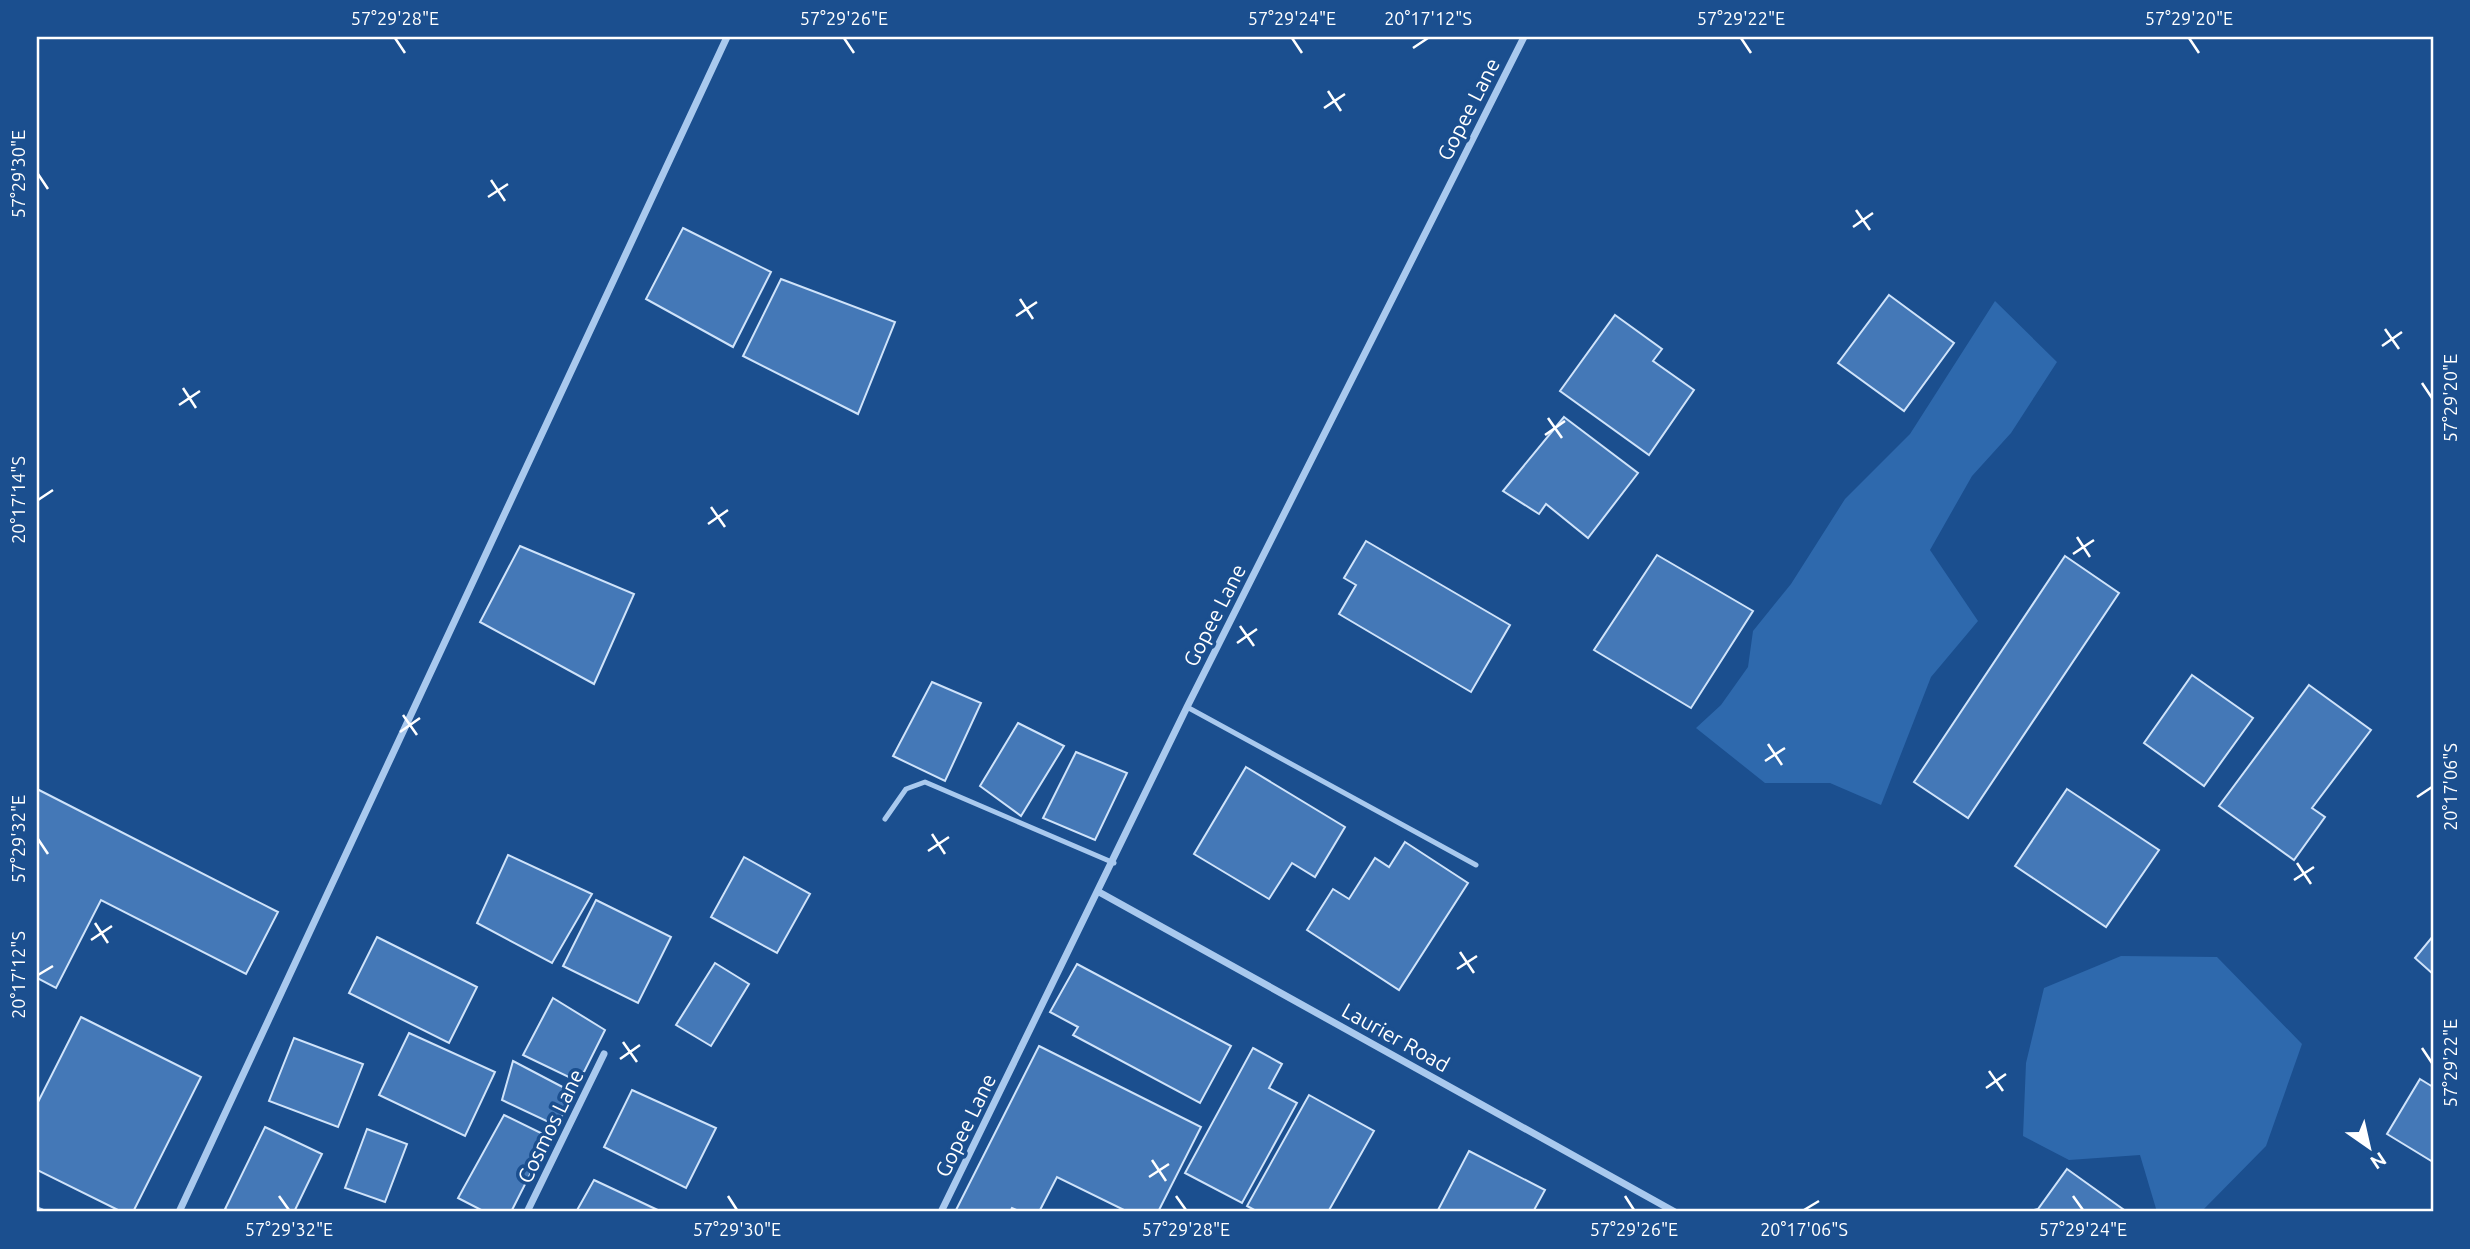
<svg xmlns="http://www.w3.org/2000/svg" width="2470" height="1249" viewBox="0 0 2470 1249" font-family="Ubuntu,sans-serif">
<style>
.green{fill:#2e69ad}
.building{fill:#4478b7;stroke:#cfe3fa;stroke-width:2}
.lines{fill:none;stroke-linecap:round;stroke-linejoin:round}
.lane{stroke:#a9c9ee;stroke-width:5}
.street{stroke:#a9c9ee;stroke-width:7}
.ticks{fill:none;stroke:#fff;stroke-width:2.5}
.labels{text-anchor:middle;dominant-baseline:central;stroke-width:7;stroke-linejoin:round;paint-order:stroke}
.street-label{font-size:21px;fill:#fff;stroke:#1b4f8f}
.neatline{fill:none;stroke:#fff;stroke-width:2.5}
.ticks-label{font-size:18px;text-anchor:middle;fill:#fff}
</style>
<rect width="100%" height="100%" fill="#1b4f8f"/>
<g class="green">
<path d="M1995,301L2057,362L2011,433L1972,476L1930,550L1978,621L1931,677L1881,805L1830,783H1765L1696,728L1721,705L1748,667L1753,631L1791,584L1845,499L1910,434Z"/>
<path d="M2121,956L2217,957L2302,1044L2266,1146L2201,1212H2157L2140,1155L2069,1160L2023,1136L2026,1063L2044,988Z"/>
</g>
<g class="building">
<path d="M683,228L771,272L733,347L646,299Z"/>
<path d="M781,279L895,322L858,414L743,356Z"/>
<path d="M1889,295L1954,343L1904,411L1838,363Z"/>
<path d="M1615,315L1662,349L1653,361L1694,390L1649,455L1560,391Z"/>
<path d="M1564,417L1638,473L1588,538L1546,504L1539,514L1503,491Z"/>
<path d="M1366,541L1510,625L1471,692L1339,614L1356,585L1344,578Z"/>
<path d="M520,546L634,594L594,684L480,622Z"/>
<path d="M1657,555L1753,611L1691,708L1594,650Z"/>
<path d="M2065,556L2119,593L1968,818L1914,782Z"/>
<path d="M2192,675L2253,718L2204,786L2144,743Z"/>
<path d="M932,682L981,703L945,781L893,756Z"/>
<path d="M2309,685L2371,730L2312,808L2325,817L2294,860L2219,806Z"/>
<path d="M1018,723L1064,746L1021,816L980,786Z"/>
<path d="M1076,752L1127,773L1095,840L1043,818Z"/>
<path d="M1246,767L1345,827L1315,877L1292,863L1269,899L1194,854Z"/>
<path d="M37,789L278,912L246,974L101,900L56,988L37,978Z"/>
<path d="M2067,789L2159,850L2106,927L2015,866Z"/>
<path d="M1405,842L1468,883L1399,990L1307,930L1333,889L1349,899L1375,858L1389,867Z"/>
<path d="M508,855L592,894L552,963L477,923Z"/>
<path d="M744,857L810,894L777,953L711,917Z"/>
<path d="M596,900L671,937L638,1003L563,966Z"/>
<path d="M2433,936V974L2415,958Z"/>
<path d="M377,937L477,987L449,1043L349,993Z"/>
<path d="M715,963L749,984L711,1046L676,1025Z"/>
<path d="M1077,964L1231,1046L1200,1103L1073,1035L1078,1027L1050,1012Z"/>
<path d="M553,998L605,1030L579,1082L523,1055Z"/>
<path d="M81,1017L201,1077L133,1212H122L37,1170V1104Z"/>
<path d="M409,1033L495,1072L465,1136L379,1095Z"/>
<path d="M294,1038L363,1064L338,1127L269,1101Z"/>
<path d="M1039,1046L1201,1127L1158,1212H1128L1057,1177L1039,1212H1021L1012,1208L1010,1212H955Z"/>
<path d="M1253,1048L1282,1064L1269,1088L1297,1103L1242,1203L1185,1173Z"/>
<path d="M513,1061L574,1093L557,1126L502,1100Z"/>
<path d="M2420,1079L2433,1087V1162L2387,1134Z"/>
<path d="M632,1090L716,1128L686,1188L604,1147Z"/>
<path d="M1309,1095L1374,1131L1328,1212H1258L1247,1206Z"/>
<path d="M504,1115L549,1137L511,1212H485L458,1198Z"/>
<path d="M265,1127L322,1154L294,1212H231L225,1209Z"/>
<path d="M367,1129L407,1144L385,1202L345,1188Z"/>
<path d="M1469,1151L1545,1190L1533,1212H1437Z"/>
<path d="M2067,1169L2127,1212H2026L2038,1209Z"/>
<path d="M594,1180L662,1212H576Z"/>
</g>
<g class="lines">
<g class="lane">
<path d="M1187,707L1476,865"/>
<path d="M885,819L906,789L925,782L1114,863"/>
</g>
<g class="street">
<path d="M1099,892L1675,1212"/>
<path d="M37,1210L42,1212"/>
<path d="M179,1212L727,37"/>
<path d="M527,1212L604,1054"/>
<path d="M941,1212L1187,707L1524,37"/>
</g>
</g>
<path class="ticks" d="M395,38L405,53M844,38L854,53M1292,38L1302,53M1741,38L1751,53M2189,38L2199,53M1413,48L1428,38M1328,91L1341,111M1324,108L1345,94M38,174L48,189M491,180L505,201M488,197L508,184M1856,210L1870,230M1853,227L1873,213M1020,299L1033,319M1016,316L1037,302M2385,329L2399,349M2382,346L2402,332M2422,383L2432,398M183,388L196,408M179,405L200,391M1548,418L1562,438M1545,435L1565,421M38,500L53,490M711,507L725,527M708,524L728,510M2077,537L2090,557M2073,554L2094,540M1240,626L1254,646M1237,643L1257,629M403,715L417,735M400,732L420,718M1768,744L1782,765M1765,761L1785,748M2417,797L2432,787M932,834L945,854M38,839L48,854M928,851L949,837M2297,863L2311,884M2294,880L2314,867M95,923L108,943M91,940L112,926M1460,952L1474,973M1457,969L1477,956M38,975L53,966M623,1042L637,1062M2422,1048L2432,1063M620,1059L640,1045M1989,1071L2003,1091M1986,1088L2006,1074M1152,1160L1166,1181M1149,1177L1169,1164M279,1196L289,1210M728,1196L737,1210M1176,1196L1186,1210M1625,1196L1634,1210M2073,1196L2083,1210M1804,1210L1819,1201"/>
<g class="labels">
<g class="street-label">
<text transform="translate(1468 109) rotate(-63)">Gopee Lane</text>
<text transform="translate(1214 615) rotate(-63)">Gopee Lane</text>
<text transform="translate(1396 1037) rotate(29)">Laurier Road</text>
<text transform="translate(965 1125) rotate(-64)">Gopee Lane</text>
<text transform="translate(550 1126) rotate(-64)">Cosmos Lane</text>
</g>
</g>
<rect width="2470" height="1249" fill="none" stroke="#1b4f8f" stroke-width="77"/>
<g transform="translate(2369 1147) rotate(146)" stroke="#1b4f8f" stroke-width="5" paint-order="stroke">
<path d="M0-5L12 26L0 18L-12 26Z" fill="#ffffff"/>
<text y="-10" font-size="19" font-weight="bold" text-anchor="middle" fill="#ffffff">N</text>
</g>
<rect x="38" y="38" width="2394" height="1172" class="neatline"/>
<g class="ticks-label">
<text x="395" y="25">57°29'28"E</text>
<text x="844" y="25">57°29'26"E</text>
<text x="1292" y="25">57°29'24"E</text>
<text x="1428" y="25">20°17'12"S</text>
<text x="1741" y="25">57°29'22"E</text>
<text x="2189" y="25">57°29'20"E</text>
<text transform="translate(19 174) rotate(-90)" y="6">57°29'30"E</text>
<text transform="translate(2451 398) rotate(-90)" y="6">57°29'20"E</text>
<text transform="translate(19 500) rotate(-90)" y="6">20°17'14"S</text>
<text transform="translate(2451 787) rotate(-90)" y="6">20°17'06"S</text>
<text transform="translate(19 839) rotate(-90)" y="6">57°29'32"E</text>
<text transform="translate(19 975) rotate(-90)" y="6">20°17'12"S</text>
<text transform="translate(2451 1063) rotate(-90)" y="6">57°29'22"E</text>
<text x="289" y="1236">57°29'32"E</text>
<text x="737" y="1236">57°29'30"E</text>
<text x="1186" y="1236">57°29'28"E</text>
<text x="1634" y="1236">57°29'26"E</text>
<text x="1804" y="1236">20°17'06"S</text>
<text x="2083" y="1236">57°29'24"E</text>
</g>
</svg>
